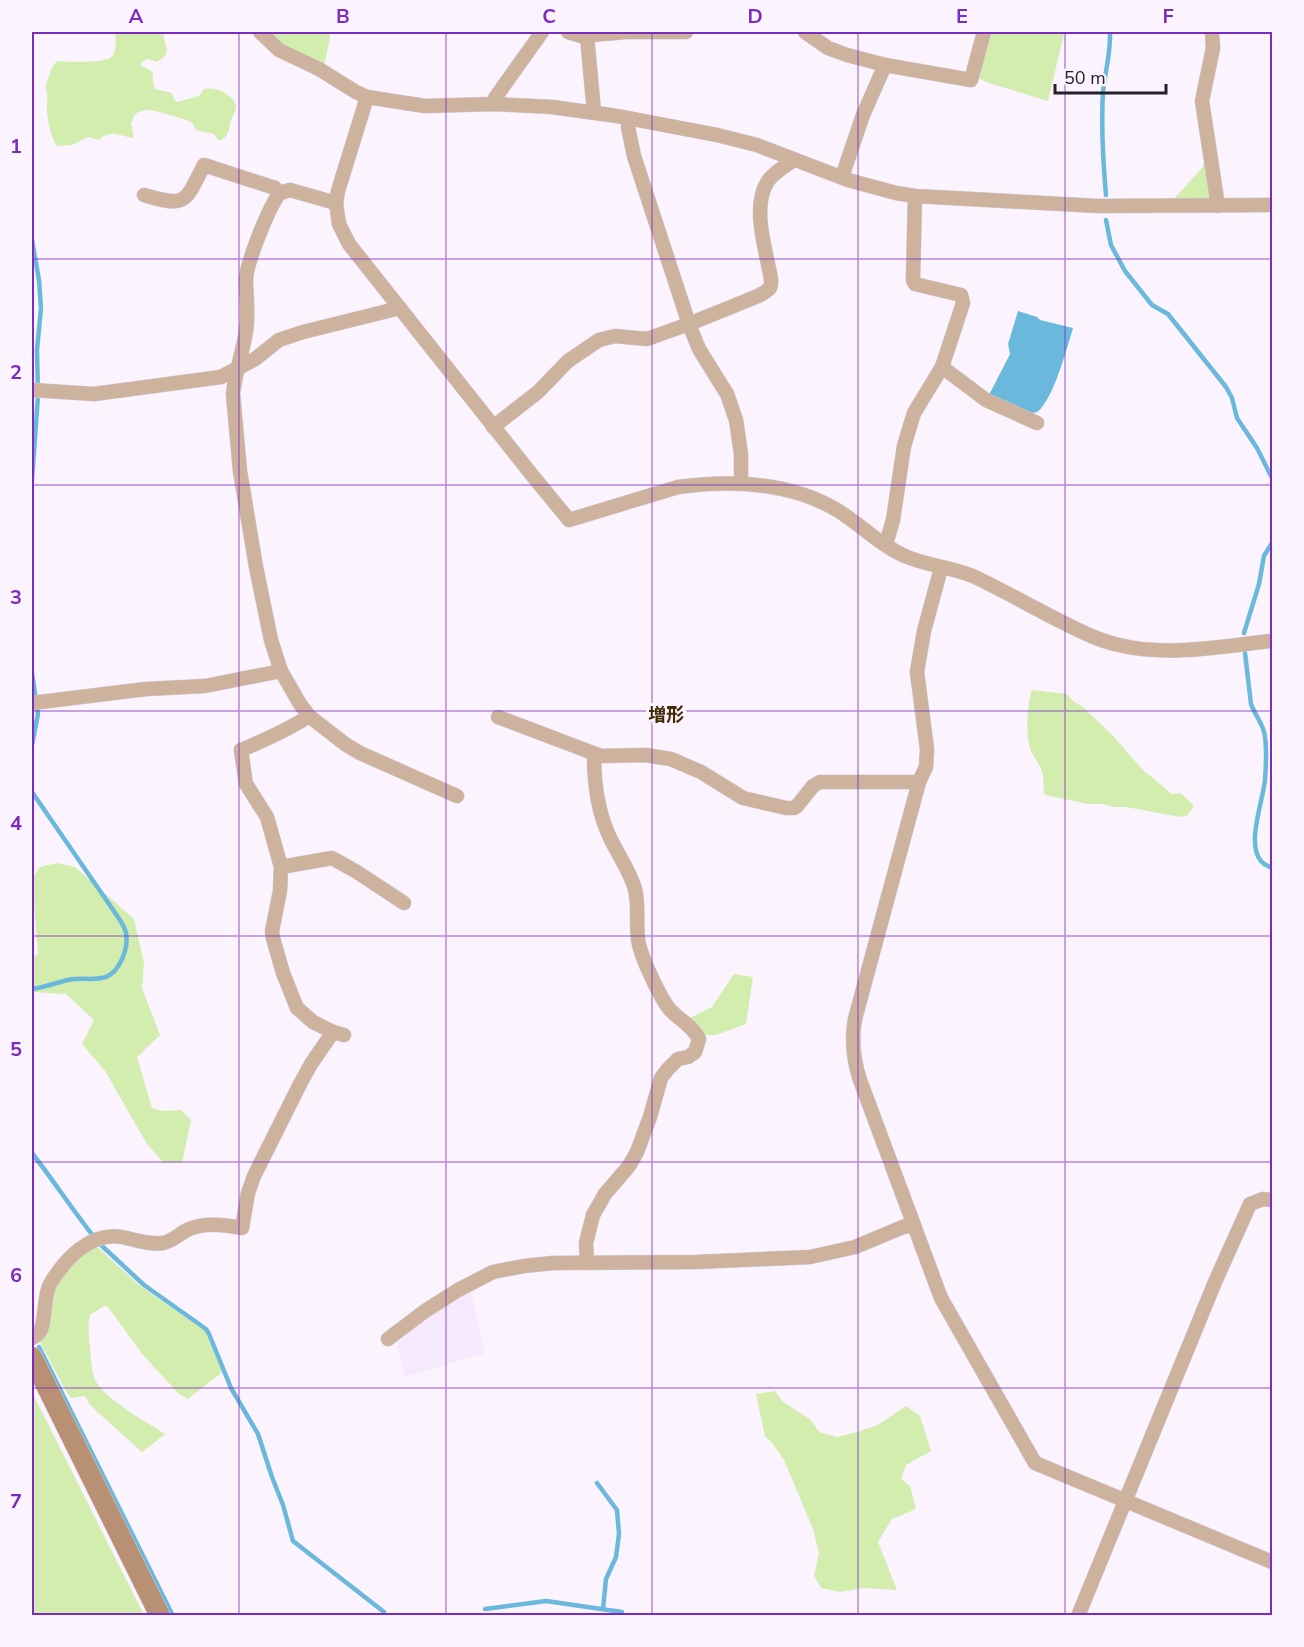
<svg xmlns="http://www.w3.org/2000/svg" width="1304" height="1647" viewBox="0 0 1304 1647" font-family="'Nunito Sans','Noto Sans JP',sans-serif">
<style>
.built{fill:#f7e9fd}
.green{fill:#d2edae}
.water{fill:#6ab9dc}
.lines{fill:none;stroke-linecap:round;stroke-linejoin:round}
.stream{stroke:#6ab9dc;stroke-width:4.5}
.street-casing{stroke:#d5cdd7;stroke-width:15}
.secondary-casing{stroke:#d5cdd7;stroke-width:21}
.street{stroke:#cdb29e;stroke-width:14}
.secondary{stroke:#b89073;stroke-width:20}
.grid{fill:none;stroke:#7b2cbf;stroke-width:1.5;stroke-opacity:0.55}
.labels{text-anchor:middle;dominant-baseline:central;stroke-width:6;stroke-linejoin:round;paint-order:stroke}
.quarter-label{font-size:18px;font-weight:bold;fill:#412a05;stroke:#fbf3fe}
.neatline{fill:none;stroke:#7b2cbf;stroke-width:2}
.grid-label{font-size:20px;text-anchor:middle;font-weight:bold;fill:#7b2cbf}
</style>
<rect width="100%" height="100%" fill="#fbf3fe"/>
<path class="built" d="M466,1292L471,1293L485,1353L405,1377L397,1346L404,1337L424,1320Z"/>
<g class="green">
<path d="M114,32H163C164,46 174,54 156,62C149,58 145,58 140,65C160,74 149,73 155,89L172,93L174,99L177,102L199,96L204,89C217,87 229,93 236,104C236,112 234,114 231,120C228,130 231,132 222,140H218L214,134L196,130C195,128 193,124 191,122C188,120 154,110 149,110C143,110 140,111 135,114L131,124L134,138C119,136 112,129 98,140L88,137L72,145L57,146C51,137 48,123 47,112C46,104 50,95 45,88L52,67L57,61C68,62 100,63 110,58C117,54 117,38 114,32Z"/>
<path d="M266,32H331L324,67L283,44Z"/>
<path d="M987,32H1056L1064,34L1048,101L989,83L980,79L978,74Z"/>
<path d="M1205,161L1211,194L1210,201L1171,202L1202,168Z"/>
<path d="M1032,690L1067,694L1073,701L1084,708L1113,736L1143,770L1172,794L1181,793L1194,806L1187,816L1181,817L1126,807H1113L1103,804H1088L1045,795C1043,788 1044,782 1043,776C1042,767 1035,759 1031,751C1025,735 1027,706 1032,690Z"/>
<path d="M57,863L75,867L134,919L144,963L142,988L160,1035L137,1057L152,1108L162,1111L181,1110L191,1120L182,1163H164L147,1144L105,1071L82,1044L94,1020L66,994L32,992V958L38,954L32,878L40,867Z"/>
<path d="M734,974L753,977L746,1024L716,1035H701L688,1019L712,1007Z"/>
<path d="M95,1245L139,1285L205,1331L222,1371L220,1374L188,1399L179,1394L143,1355L108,1307L104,1306L90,1315C87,1326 89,1336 90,1347C91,1357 91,1370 95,1380C104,1399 147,1422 165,1434L142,1452L90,1405L85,1396L71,1398L67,1393L39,1340L47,1305L63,1270Z"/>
<path d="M775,1391L783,1402L810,1419L819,1432L837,1437L857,1432L878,1425L906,1406L920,1416L931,1451L906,1465L901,1479L910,1486L916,1509L892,1519L878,1542L897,1590L863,1588L840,1592L821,1588L814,1576L819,1553L813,1529L784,1460L773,1444L765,1437L756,1394Z"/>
<path d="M32,1392L144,1615H32Z"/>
</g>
<path class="water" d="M1018,311L1037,317L1040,320L1073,328C1067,348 1055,392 1042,407C1039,412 1035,413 1030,413L989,395L1010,354L1008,344Z"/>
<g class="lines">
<g class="stream">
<path d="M1106,195C1103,161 1101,126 1103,92C1105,72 1111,52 1110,32"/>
<path d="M1106,220L1111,245L1125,271L1152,305L1168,314L1226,387L1232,398L1237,418L1257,448L1272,478"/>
<path d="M32,240L39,280L41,308L37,350L38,396L32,479"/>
<path d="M1244,633L1259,584L1264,556L1272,543"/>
<path d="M1245,653L1251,704C1255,716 1264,724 1265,737C1267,751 1266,766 1265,780C1263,801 1246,844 1261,861C1264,865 1268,866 1272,868"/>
<path d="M32,673L38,714L32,745"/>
<path d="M32,792L120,920C122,924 125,928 126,933C129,948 120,971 106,977C94,981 80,977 68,980C56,983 44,987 32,989"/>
<path d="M32,1153C53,1180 72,1209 94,1237"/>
<path d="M101,1245L144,1285L206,1329L209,1334L231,1388L258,1434L272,1477L283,1505L293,1541L384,1612"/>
<path d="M39,1347L173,1616"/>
<path d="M597,1483L617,1510L619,1534L616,1557L606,1579L603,1609"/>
<path d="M485,1609L546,1601L622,1612L620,1616"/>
</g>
<g class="street-casing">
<g id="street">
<path d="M260,32L279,50L319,69L356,92L367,97L425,106L494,104L552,107L617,116L717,135L757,145L848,180L896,193L915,196L1098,206L1272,205"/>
<path d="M568,32L581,36L626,32H686"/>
<path d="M805,32L828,48L847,55L885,65L971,80L984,32"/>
<path d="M1212,32L1213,48L1202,101L1218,206"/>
<path d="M587,36L594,112"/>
<path d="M367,97L338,191L336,203L339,224L349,244L532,475L569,520L678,487C731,480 790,482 837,510C860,524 881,546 905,556C927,566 953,567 975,577C1002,590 1029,605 1056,619C1076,629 1096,640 1119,645C1168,657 1222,646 1272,641"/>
<path d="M494,104L495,98L542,32"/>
<path d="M630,119L628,127L634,156L689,324L699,349L727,394L736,420L741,454V484"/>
<path d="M842,177L863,115L885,65"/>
<path d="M144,195C187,208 185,202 204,165L275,188L280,193"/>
<path d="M336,203L290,190L280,193C269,206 247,262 246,279C246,296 249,314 246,331C243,352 235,372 233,394L240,471L256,567L271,640L281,671L300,704L309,716L345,744L360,753L457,796"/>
<path d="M942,367L986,400L1037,423"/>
<path d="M32,390L94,394L221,377L255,359L279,340L303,332L400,308"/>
<path d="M493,427L538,392L568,361L599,340L615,336L647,339L689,324L758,296C762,294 767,291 770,288C773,281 769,271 768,264C763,240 753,203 768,181C774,172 785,166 794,160"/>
<path d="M886,544L893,520L904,446L914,413L942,367L963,303L961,295L919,285L915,284L913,280L915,196"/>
<path d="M941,568L924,631L917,672L927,749L926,767L919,782L855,1019C851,1041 853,1059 860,1080L941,1298L1035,1463L1272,1562"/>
<path d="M32,703L146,689L205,686L281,671"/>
<path d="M309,716C288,730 265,740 241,750L246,784L267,817L281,867L280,891L272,931L273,938L283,973L297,1008L313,1022L333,1032L344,1035"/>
<path d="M498,717L601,756L645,755L671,759L701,772L743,798L786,808H794L797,806L813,786L820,782H919"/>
<path d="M281,867L332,858L357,872L404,903"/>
<path d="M587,1263L586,1243L593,1215L605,1194L629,1166L637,1152L650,1117L661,1078L668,1069L678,1059L688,1057L695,1052L699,1039C691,1023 676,1019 667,1006C658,992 640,956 638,939C636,923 639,905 635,889C629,868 615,851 607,831C597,807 594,780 594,754"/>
<path d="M32,1338C33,1338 38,1334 39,1333C46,1324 43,1297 50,1284C65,1259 91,1231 122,1237C135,1240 150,1245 163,1243C173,1241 179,1234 187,1230C205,1222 223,1225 242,1228L248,1193L254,1176L300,1084L311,1064L333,1032"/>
<path d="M388,1339L425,1311L458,1290L493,1272L524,1266L553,1263L697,1262L810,1257L855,1247L903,1227L914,1225"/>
<path d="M1078,1616L1215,1282L1250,1204L1263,1199L1272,1200"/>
</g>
</g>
<g class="secondary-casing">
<path id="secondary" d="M32,1357L160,1616"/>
</g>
<use href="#street" class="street"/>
<use href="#secondary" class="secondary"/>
</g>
<path class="grid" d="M239,32V1616M446,32V1616M652,32V1616M858,32V1616M1065,32V1616M32,259H1272M32,485H1272M32,711H1272M32,936H1272M32,1162H1272M32,1388H1272"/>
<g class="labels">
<g class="quarter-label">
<text x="666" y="715">増形</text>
</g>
</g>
<rect width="1304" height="1647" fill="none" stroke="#fbf3fe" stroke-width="66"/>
<path d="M1055 84v9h111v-9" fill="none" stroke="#262128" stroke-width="3"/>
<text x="1064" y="84" font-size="18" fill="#262128" stroke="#fbf3fe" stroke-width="4.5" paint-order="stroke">50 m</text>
<rect x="33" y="33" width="1238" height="1581" class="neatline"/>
<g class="grid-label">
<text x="136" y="23">A</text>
<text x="343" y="23">B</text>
<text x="549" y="23">C</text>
<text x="755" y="23">D</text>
<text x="962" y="23">E</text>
<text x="1168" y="23">F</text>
<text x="16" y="153">1</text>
<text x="16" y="379">2</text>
<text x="16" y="604">3</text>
<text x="16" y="830">4</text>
<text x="16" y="1056">5</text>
<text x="16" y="1282">6</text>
<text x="16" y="1508">7</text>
</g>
</svg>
